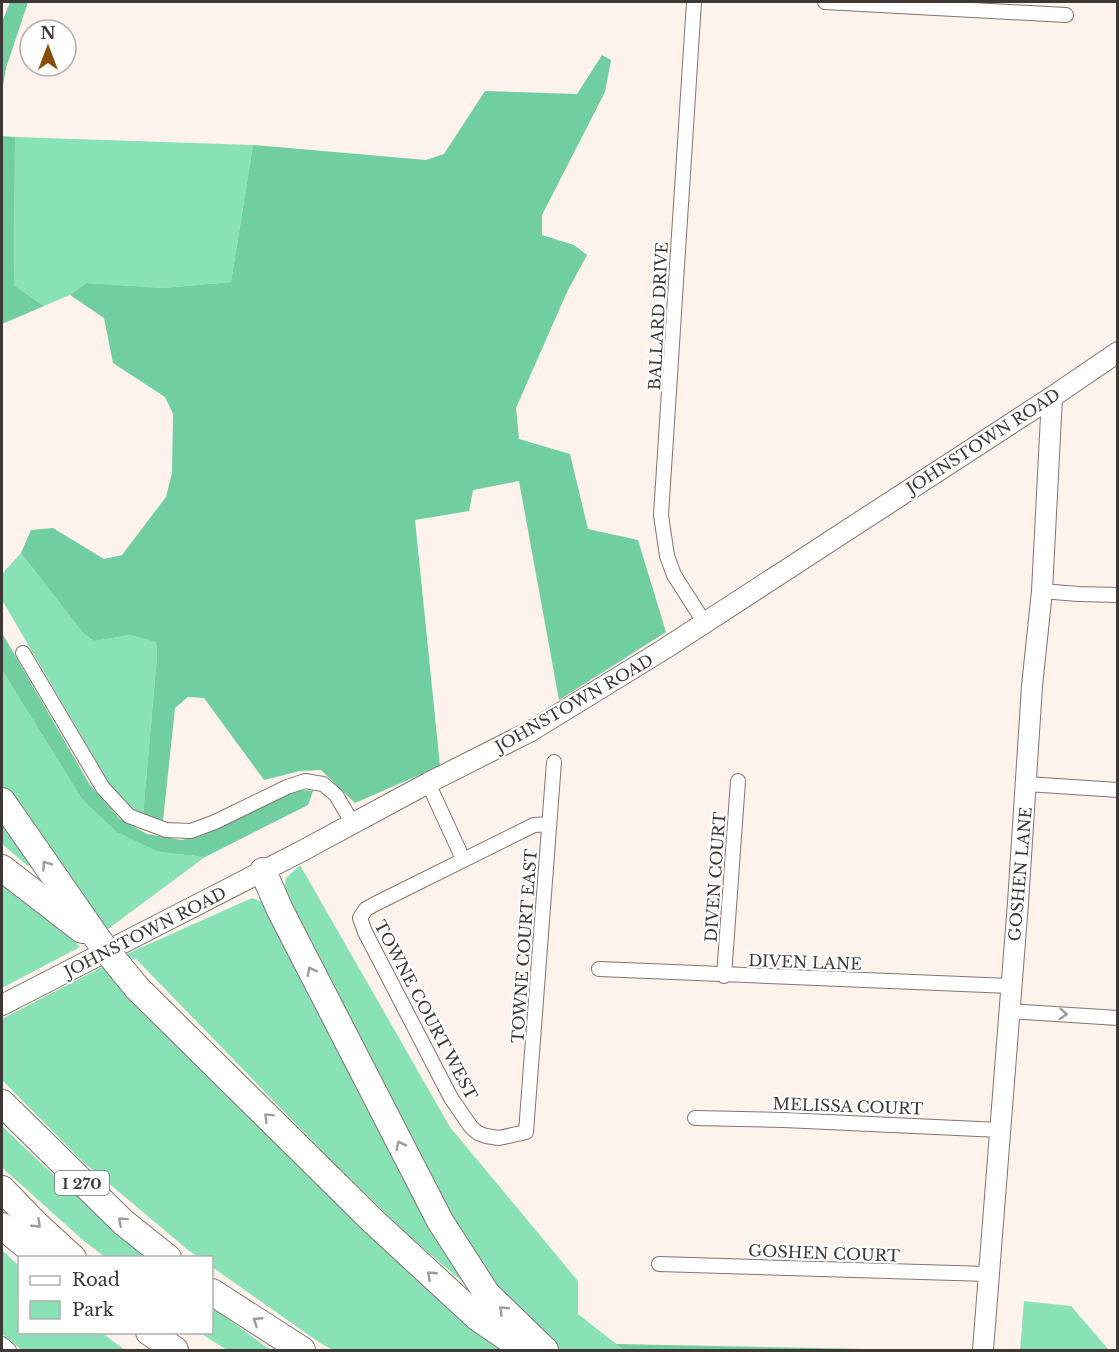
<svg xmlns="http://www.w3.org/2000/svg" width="1119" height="1352" viewBox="0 0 1119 1352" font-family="'Libre Baskerville',serif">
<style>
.green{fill:#89e2b5}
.forest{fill:#70cea0}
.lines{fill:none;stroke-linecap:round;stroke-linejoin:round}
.street-casing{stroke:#81756f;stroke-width:16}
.secondary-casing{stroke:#81756f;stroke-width:22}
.highway-casing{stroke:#81756f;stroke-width:28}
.street{stroke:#fff;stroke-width:14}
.secondary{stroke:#fff;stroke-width:20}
.highway{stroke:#fff;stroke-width:26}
.highway-bridge-casing{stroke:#81756f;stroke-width:28;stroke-linecap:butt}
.highway-bridge{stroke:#fff;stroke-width:26}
.oneway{stroke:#9e9c9a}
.labels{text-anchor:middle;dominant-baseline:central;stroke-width:4.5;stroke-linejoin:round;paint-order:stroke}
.shield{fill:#fff;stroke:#777472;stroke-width:1.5}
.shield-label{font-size:15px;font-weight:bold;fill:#3d3835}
.street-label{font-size:16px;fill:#3d3835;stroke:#fff}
</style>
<rect width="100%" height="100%" fill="#fdf2ec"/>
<g class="green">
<path d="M15,137L253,145L231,282L164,288L86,283L70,295L44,306L14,285Z"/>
<path d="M21,553L83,633L94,641L131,635L156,641L157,656L143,815L129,807L113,790L2,600V574Z"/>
<path d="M2,670L82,799L159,852L205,857L108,929L59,871L2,787Z"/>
<path d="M2,818L32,862L28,866L2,844Z"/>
<path d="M300,865L450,1127L578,1281V1314L624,1350H561L520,1316L482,1267L444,1213L284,889L286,878Z"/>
<path d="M2,875L40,905L80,947L2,988Z"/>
<path d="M252,898L267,904L470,1288L409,1236L331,1160L135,958L108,973L509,1350H333L320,1343L212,1267V1258L198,1257L188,1250L81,1160L2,1080V1019L131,952Z"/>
<path d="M2,1126L64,1185L147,1257H105L84,1241L7,1172L2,1167Z"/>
<path d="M2,1250L19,1266L20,1332L102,1333L125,1350H22L2,1334Z"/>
<path d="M1024,1301L1071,1306L1109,1350H1020Z"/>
<path d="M212,1307L265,1346L272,1350H227L200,1333L212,1332Z"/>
</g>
<g class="forest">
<path d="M10,2H28L6,68L2,92V22Z"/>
<path d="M602,55L611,60L605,92L542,215V235L574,245L587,255L567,292L516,408L519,439L570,454L588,529L638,540L666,632L559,700L519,481L473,490L469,511L415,520L440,766L355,803L321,770L300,771L264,780L204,698L188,697L175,708L163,821L143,815L157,656L156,642L131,635L94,641L83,633L21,553L31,530L53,528L104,559L122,555L166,497L172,473L173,414L165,397L113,363L104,318L70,295L86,283L164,288L231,282L253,145L426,160L444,154L485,91L577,94Z"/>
<path d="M2,136L15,137L14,285L44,306L2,324Z"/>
<path d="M2,633L90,785L120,819L147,834L181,840L201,836L299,790L313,791L308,805L205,857L159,852L117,832L82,799L2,670Z"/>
<path d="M616,1344L915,1350H624Z"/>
</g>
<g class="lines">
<g class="street-casing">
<g id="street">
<path d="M694,2L661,515L667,556L674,575L704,622"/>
<path d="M825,2L1066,15"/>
<path d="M1042,591L1078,594L1118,595"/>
<path d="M23,653L103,788L129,816L166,830L191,831L215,822L287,787L305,781L323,784L336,795L353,824"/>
<path d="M428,783L463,859"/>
<path d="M1027,784L1118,790"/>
<path d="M549,824L534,825L375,904L366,909L360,918L365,932L451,1098L471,1127L478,1133L486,1136L499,1138L526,1132L554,762"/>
<path d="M599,969L1010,986"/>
<path d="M724,976L738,781"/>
<path d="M1009,1011L1118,1018"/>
<path d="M695,1118L784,1120L1000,1130"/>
<path d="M659,1264L988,1274"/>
<path d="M2,1344L9,1350"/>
</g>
</g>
<g class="secondary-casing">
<g id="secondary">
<path d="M2,1005L300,852L428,783L531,731L666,648L1052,397L1118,352"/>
<path d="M983,1350L1018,903L1032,686L1042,591L1052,397"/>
</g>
</g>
<g class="highway-casing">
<g id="highway">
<path d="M2,801L102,945"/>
<path d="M2,868L82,930"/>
<path d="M263,871L280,910L440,1221L487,1294L545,1350"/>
<path d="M137,988L373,1221L478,1318L525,1350"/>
<path d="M2,1103L123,1222L168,1258"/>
<path d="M2,1189L35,1223L73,1258"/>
<path d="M2,1226L41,1258"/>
<path d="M212,1292L302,1350"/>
<path d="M149,1332L175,1350"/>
</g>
</g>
<use href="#street" class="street"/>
<use href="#secondary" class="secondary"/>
<use href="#highway" class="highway"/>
<g class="highway-bridge-casing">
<path id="highway-bridge" d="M102,945L137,988"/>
</g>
<use href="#highway-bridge" class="highway-bridge"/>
</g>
<defs><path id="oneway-chevron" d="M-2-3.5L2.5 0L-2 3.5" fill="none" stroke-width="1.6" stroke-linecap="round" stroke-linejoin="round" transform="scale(1.5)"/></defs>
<g class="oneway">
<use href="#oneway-chevron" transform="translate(46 865) rotate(-125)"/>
<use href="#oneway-chevron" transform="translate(311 971) rotate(-117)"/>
<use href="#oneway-chevron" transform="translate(1063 1014) rotate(4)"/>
<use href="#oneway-chevron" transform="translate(268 1117) rotate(-135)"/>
<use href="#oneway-chevron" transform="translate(400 1145) rotate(-117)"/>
<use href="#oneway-chevron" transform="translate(122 1221) rotate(-138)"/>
<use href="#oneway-chevron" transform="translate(37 1224) rotate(43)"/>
<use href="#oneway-chevron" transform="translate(431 1275) rotate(-137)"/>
<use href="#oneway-chevron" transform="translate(503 1310) rotate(-136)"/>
<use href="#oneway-chevron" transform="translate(257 1321) rotate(-147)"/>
</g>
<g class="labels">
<rect class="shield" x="55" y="1171" width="54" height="24" rx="4.5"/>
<g class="shield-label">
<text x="82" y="1183">I 270</text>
</g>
<g class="street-label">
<text transform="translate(658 316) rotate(-87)">BALLARD DRIVE</text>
<text transform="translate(983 441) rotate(-33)">JOHNSTOWN ROAD</text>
<text transform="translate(574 703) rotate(-30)">JOHNSTOWN ROAD</text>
<text transform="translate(1020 874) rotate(-85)">GOSHEN LANE</text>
<text transform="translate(715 877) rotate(-86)">DIVEN COURT</text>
<text transform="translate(145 932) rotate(-27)">JOHNSTOWN ROAD</text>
<text transform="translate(524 946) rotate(-86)">TOWNE COURT EAST</text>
<text transform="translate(805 962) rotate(2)">DIVEN LANE</text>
<text transform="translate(426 1010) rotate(62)">TOWNE COURT WEST</text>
<text transform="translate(848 1106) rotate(2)">MELISSA COURT</text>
<text transform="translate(824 1253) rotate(2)">GOSHEN COURT</text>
</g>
</g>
<rect width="1119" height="1352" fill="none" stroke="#3d3835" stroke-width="6"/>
<rect x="18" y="1256" width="195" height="78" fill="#ffffff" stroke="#b1afae" stroke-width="1.5"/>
<rect x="30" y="1276" width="30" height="9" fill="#ffffff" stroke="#b1afae" stroke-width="1.5"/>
<text x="72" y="1286" font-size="18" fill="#3d3835">Road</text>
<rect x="30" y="1301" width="30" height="18" fill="#89e2b5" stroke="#b1afae" stroke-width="1.5"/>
<text x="72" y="1316" font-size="18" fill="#3d3835">Park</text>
<g transform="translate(48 48)"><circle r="28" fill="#ffffff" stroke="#b1afae" stroke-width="1.5"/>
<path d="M0-4.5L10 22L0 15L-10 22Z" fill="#874c06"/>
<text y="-9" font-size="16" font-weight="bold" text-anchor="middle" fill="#3d3835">N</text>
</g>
</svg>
